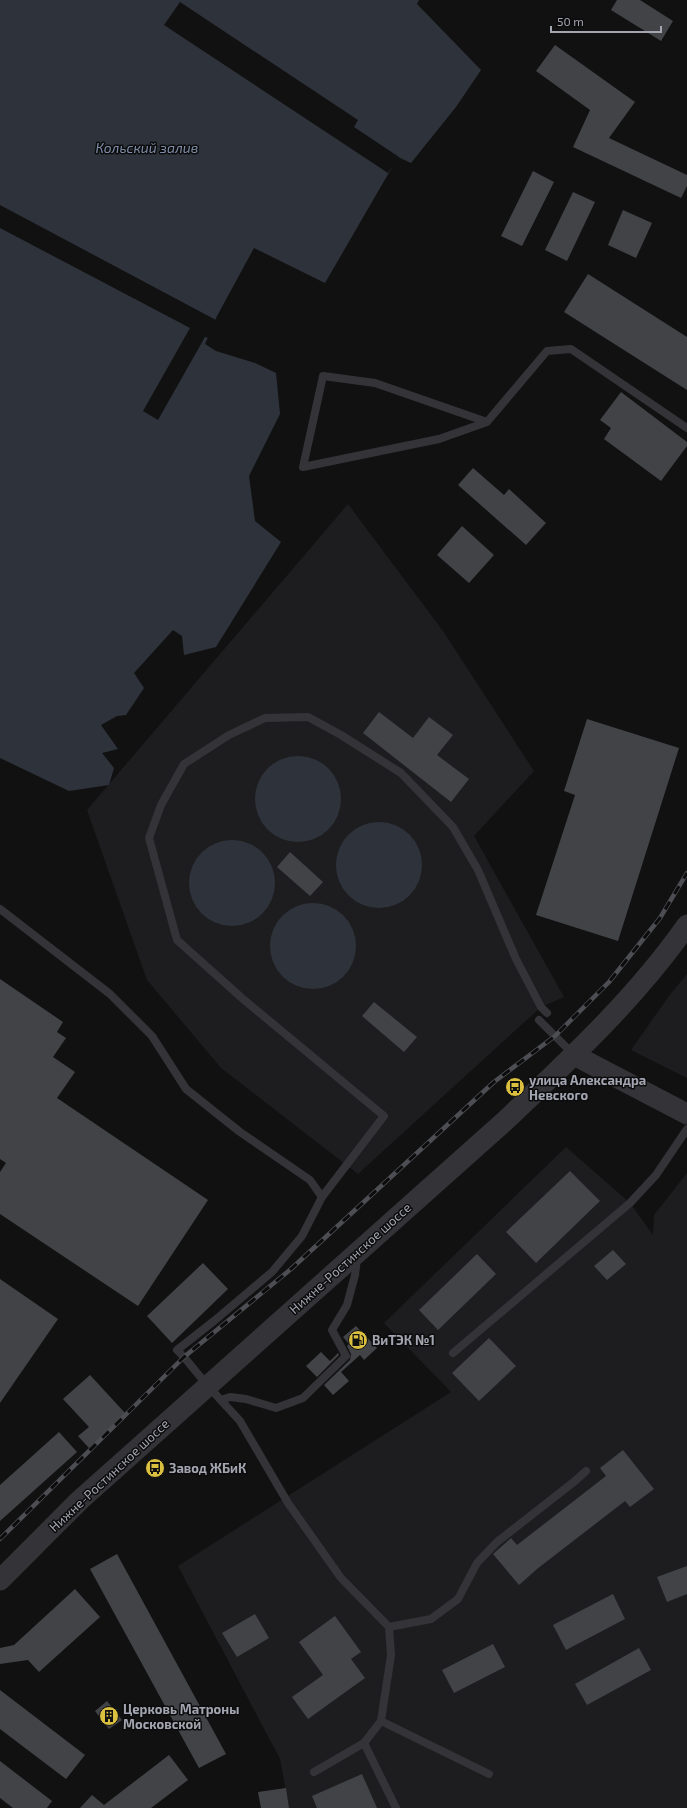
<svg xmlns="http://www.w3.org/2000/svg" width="687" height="1808" viewBox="0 0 687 1808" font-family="'Exo 2',sans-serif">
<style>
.built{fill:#1d1d1f}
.water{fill:#2e333b}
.pier{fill:#111112}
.building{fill:#424347}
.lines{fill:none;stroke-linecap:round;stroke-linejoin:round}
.service{stroke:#343438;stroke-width:8}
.tertiary{stroke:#343438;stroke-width:21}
.rail-casing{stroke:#4d4e53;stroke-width:4.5}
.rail{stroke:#0c0c0d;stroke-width:3;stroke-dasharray:9;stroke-linecap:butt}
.labels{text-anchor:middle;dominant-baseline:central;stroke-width:3;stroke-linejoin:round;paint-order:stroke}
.poi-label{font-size:13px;font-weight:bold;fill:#a3a5b1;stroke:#0c0c0d;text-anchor:start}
.street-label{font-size:13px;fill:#a3a5b1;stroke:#0c0c0d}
.water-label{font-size:14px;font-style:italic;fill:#7e8ea9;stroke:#0c0c0d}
</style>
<rect width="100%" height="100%" fill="#111112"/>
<g class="built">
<path d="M348,504L443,631L534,771L474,836L564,997L541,1007L358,1174L221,1068L147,980L87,810Z"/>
<path d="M687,974V1078L631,1050L669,996Z"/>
<path d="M566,1147L630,1203L653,1235L654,1215L687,1173V1808H289L280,1759L178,1566L451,1392L384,1323Z"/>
</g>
<g class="water">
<path d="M0,0H419L417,4L481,70L456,107L411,163L398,157L325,283L254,248L217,316L205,344L216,351L255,363L276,373L280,414L249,476L255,521L281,542L216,647L184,655L182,636L173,630L134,673L144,688L126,715L117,716L101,725L118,749L102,753L114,768L109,785L69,791L0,758Z"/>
<circle cx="298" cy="799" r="43"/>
<circle cx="379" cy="865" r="43"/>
<circle cx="232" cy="883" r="43"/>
<circle cx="313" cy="946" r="43"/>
</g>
<g class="pier">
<path d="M180,2L358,120L354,127L399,157L388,173L164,25Z"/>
<path d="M0,205L216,320L209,338L205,337L158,420L143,411L190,328L0,228Z"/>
</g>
<g class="building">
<path d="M617,0H640L673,21L661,41L611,10Z"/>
<path d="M555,45L635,102L609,138L687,175V186L681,198L573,147L590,110L536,71Z"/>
<path d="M533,171L554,182L522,246L501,236Z"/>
<path d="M573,192L595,202L567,261L545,250Z"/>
<path d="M623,210L652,223L636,258L608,245Z"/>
<path d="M588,274L687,337V390L564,312Z"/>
<path d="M621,392L687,442V446L661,481L604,439L611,428L600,420Z"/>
<path d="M473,468L504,495L509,489L546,523L526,545L458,485Z"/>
<path d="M462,526L494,555L469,583L437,555Z"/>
<path d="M379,712L413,738L429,717L453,735L437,755L469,779L451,802L363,733Z"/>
<path d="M587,719L679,748L618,941L536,915L575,795L564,791Z"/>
<path d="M290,852L323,882L310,896L277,867Z"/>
<path d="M0,979L63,1022L57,1032L66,1038L53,1057L75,1072L57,1098L208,1200L138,1306L0,1214V1172L6,1163L0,1159Z"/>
<path d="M374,1002L417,1037L404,1052L362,1016Z"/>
<path d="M570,1171L600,1201L536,1263L506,1232Z"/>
<path d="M613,1250L626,1264L607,1280L594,1266Z"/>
<path d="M477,1254L496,1274L438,1330L419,1310Z"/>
<path d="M203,1263L228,1289L172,1343L147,1316Z"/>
<path d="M0,1279L58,1319L0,1403Z"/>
<path d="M356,1326L377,1348L364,1360L360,1355L341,1372L349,1381L333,1395L324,1385L350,1360L351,1354L347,1346L349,1344L343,1337Z"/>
<path d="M489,1338L516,1366L479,1401L452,1373Z"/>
<path d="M321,1352L330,1361L338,1353L339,1355L317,1377L306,1366Z"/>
<path d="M90,1375L126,1414L89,1448L78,1436L89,1427L63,1399Z"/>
<path d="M59,1432L77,1452L0,1521V1485Z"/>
<path d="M623,1450L654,1489L630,1507L625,1501L537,1569L519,1585L493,1554L511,1538L517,1545L606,1476L600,1468Z"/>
<path d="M117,1554L226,1754L199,1768L90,1569Z"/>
<path d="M687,1566V1594L667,1602L657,1577Z"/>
<path d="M75,1589L100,1617L39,1672L28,1660L0,1664V1648L14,1645Z"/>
<path d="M613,1594L625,1619L566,1650L553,1625Z"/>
<path d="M255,1614L269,1638L237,1657L222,1633Z"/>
<path d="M335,1616L361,1652L351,1659L365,1678L308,1719L292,1697L323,1675L299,1642Z"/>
<path d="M493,1644L505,1667L454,1693L442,1670Z"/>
<path d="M639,1648L651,1670L587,1705L575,1684Z"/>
<path d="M0,1690L85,1755L66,1779L0,1729Z"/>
<path d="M107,1701L122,1720L109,1729L95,1711Z"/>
<path d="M169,1755L188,1780L151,1808H80L92,1795L104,1805Z"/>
<path d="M0,1761L52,1801L47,1808H13L0,1798Z"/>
<path d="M362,1774L377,1808H317L312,1796Z"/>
<path d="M286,1788L289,1808H261L258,1792Z"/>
</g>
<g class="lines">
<g class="service">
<path d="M487,422L375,383L323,376L303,467L439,439L487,422L547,351L571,349L687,428"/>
<path d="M0,909L110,994L152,1036L186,1089L240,1132L310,1180L322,1197"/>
<path d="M539,1020L573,1054"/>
<path d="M453,1353L630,1203L656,1175L687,1129"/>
<path d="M221,1400L230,1397L246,1399L276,1408L303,1398L346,1356L332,1330L347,1305L355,1275L357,1258"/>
<path d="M389,1627L431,1619L458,1599L477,1563L497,1542L575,1481L586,1471"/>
<path d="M364,1743L396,1808"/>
<path d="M314,1772L364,1743L381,1721"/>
<path d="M489,1774L381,1721L391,1655L389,1627L341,1578L288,1503L240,1421L207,1385L184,1357L177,1350L214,1321L272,1272L302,1236L322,1197L384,1116L243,999L177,940L149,838L161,805L184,764L229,735L265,718L308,717L341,735L401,773L453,827L478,870L516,959L541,1007L547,1013"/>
</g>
<g class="tertiary">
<path d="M574,1055L687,1114"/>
<path d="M0,1580L80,1500L506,1120C570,1059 636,998 687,925"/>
</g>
<g class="rail-casing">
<path id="rail" d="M0,1539L184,1357L291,1269L494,1082L555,1036L609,982L660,918L687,873"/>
</g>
<use href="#rail" class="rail"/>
</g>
<defs>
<g id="bus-disc" transform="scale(1)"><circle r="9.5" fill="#dbbf3f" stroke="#0c0c0d"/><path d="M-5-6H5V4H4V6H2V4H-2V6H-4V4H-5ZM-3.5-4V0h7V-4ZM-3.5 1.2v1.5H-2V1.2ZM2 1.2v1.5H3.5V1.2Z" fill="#111"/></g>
<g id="fuel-disc" transform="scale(1)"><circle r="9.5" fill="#dbbf3f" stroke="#0c0c0d"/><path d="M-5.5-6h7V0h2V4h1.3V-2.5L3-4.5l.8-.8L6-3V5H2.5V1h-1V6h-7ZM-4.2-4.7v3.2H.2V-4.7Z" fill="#111"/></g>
<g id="building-disc" transform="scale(1)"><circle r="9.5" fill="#dbbf3f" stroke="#0c0c0d"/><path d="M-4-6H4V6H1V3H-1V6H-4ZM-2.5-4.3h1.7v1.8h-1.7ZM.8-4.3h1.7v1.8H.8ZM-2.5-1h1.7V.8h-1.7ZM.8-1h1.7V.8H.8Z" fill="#111"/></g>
</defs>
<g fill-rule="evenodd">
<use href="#bus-disc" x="515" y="1087"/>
<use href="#fuel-disc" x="358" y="1340"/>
<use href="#bus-disc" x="155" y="1468"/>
<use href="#building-disc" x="109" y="1716"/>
</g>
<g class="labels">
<g class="poi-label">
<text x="529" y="1080">улица Александра<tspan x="529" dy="15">Невского</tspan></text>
<text x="372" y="1340">ВиТЭК №1</text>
<text x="169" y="1468">Завод ЖБиК</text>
<text x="123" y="1709">Церковь Матроны<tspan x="123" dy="15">Московской</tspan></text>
</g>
<g class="street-label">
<text transform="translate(350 1258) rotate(-42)">Нижне-Ростинское шоссе</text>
<text transform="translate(109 1475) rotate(-43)">Нижне-Ростинское шоссе</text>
</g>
<g class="water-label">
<text x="147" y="147">Кольский залив</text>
</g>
</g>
<path d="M551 26v6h110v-6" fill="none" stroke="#a3a5b1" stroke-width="2"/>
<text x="557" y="26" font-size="12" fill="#a3a5b1" stroke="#0c0c0d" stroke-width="3" paint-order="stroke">50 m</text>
</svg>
